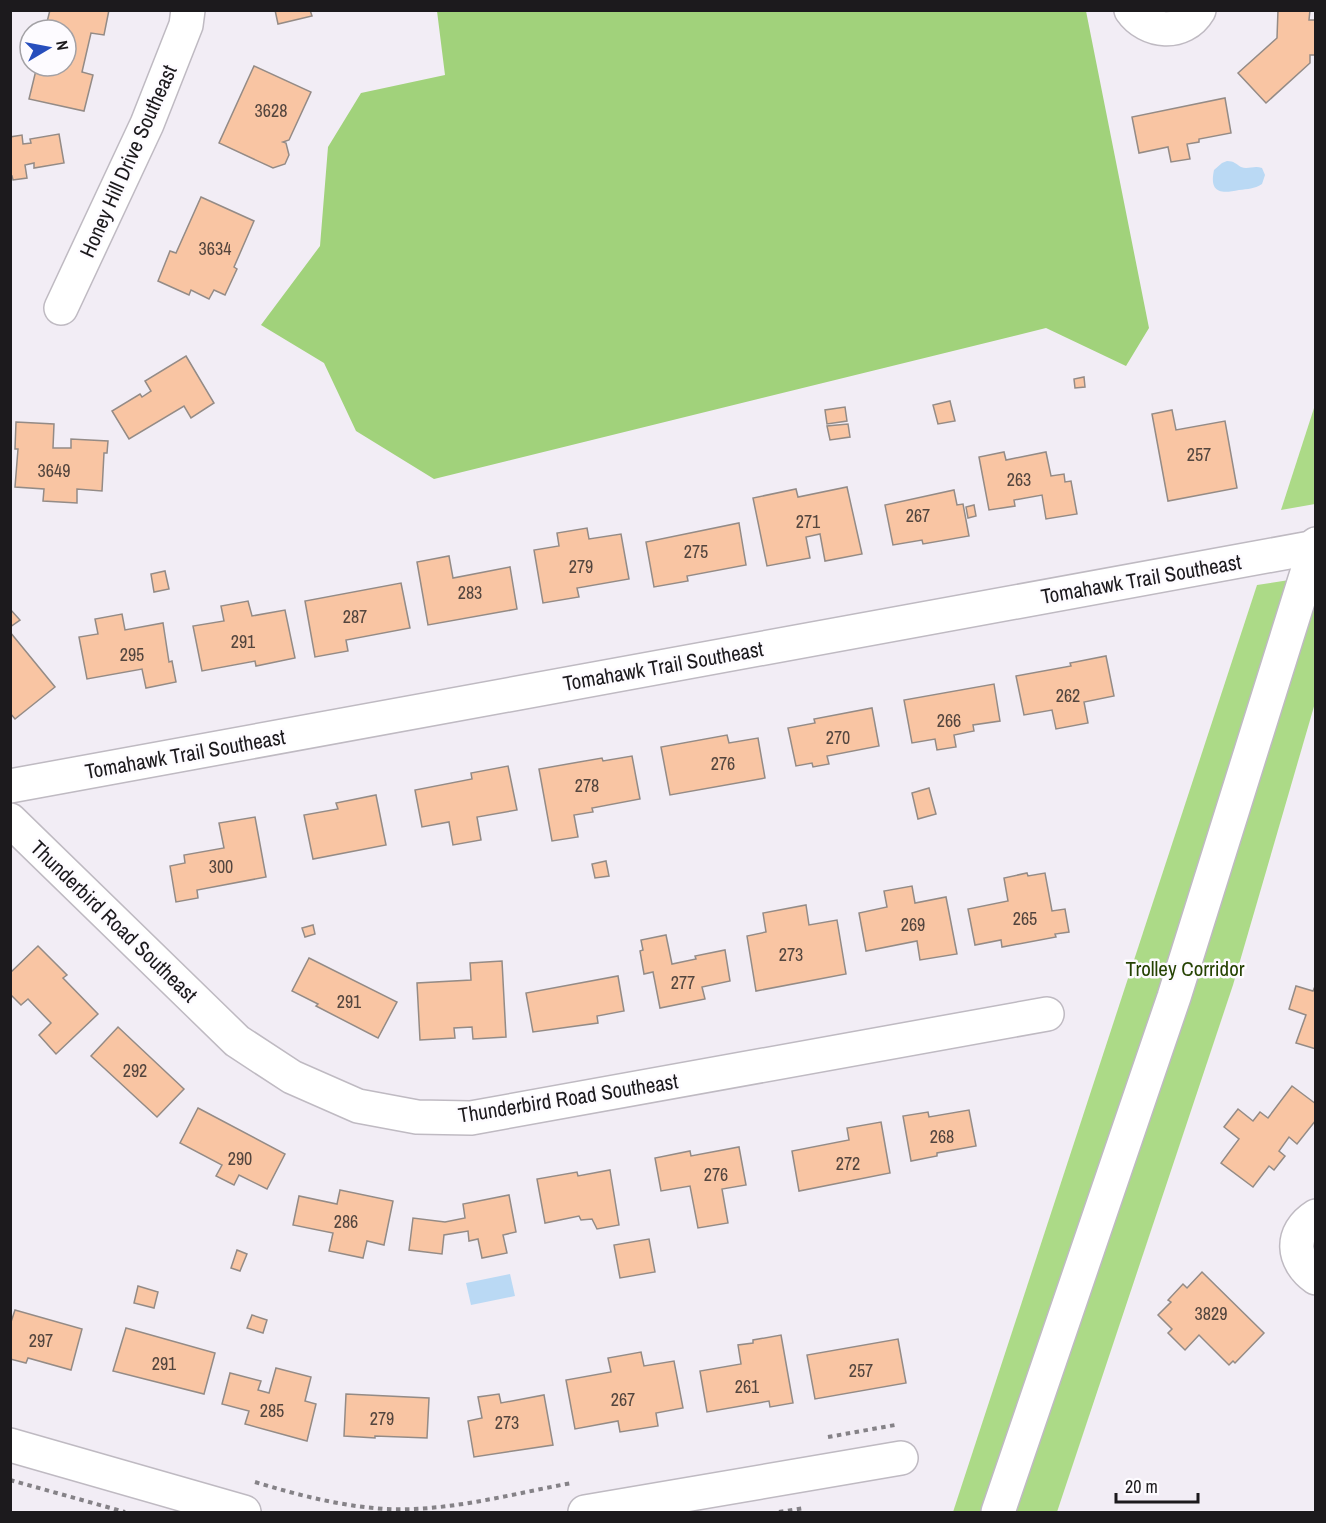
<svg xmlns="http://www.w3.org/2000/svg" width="1326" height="1523" viewBox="0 0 1326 1523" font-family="'Archivo Narrow',sans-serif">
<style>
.green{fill:#acda87}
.forest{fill:#a1d27b}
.water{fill:#bad9f4}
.building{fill:#f9c5a3;stroke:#948b86;stroke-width:1.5}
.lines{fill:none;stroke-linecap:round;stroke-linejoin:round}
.minor-casing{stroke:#bfbac2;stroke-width:36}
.path{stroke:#858287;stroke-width:4;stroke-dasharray:4.5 4.5;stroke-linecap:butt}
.minor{stroke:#fff;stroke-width:33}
.labels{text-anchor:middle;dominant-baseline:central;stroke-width:5;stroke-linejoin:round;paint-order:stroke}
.number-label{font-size:18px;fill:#53453e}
.street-label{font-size:21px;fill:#1c1a1d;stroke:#fdfbff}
.park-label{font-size:21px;fill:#254202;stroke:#fdfbff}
</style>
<rect width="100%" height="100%" fill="#f2edf5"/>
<g class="green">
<path d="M1315,405V504L1281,510Z"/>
<path d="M1315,576V703L1233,985L1057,1512H953L1257,585Z"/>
</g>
<path class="forest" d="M1086,11L1149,328L1126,366L1046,328L434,479L356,431L324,363L261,325L320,246L328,147L361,93L445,75L437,11Z"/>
<g class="water">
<path d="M1227,161C1234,161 1236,164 1241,167C1248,170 1254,165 1262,168L1265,175L1262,184C1254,189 1248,189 1239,190C1221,194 1209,193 1214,170L1222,163Z"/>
<path d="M510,1274L515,1296L471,1305L466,1283Z"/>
</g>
<g class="building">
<path d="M50,10H109L104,35L91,33L82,72L93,75L84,111L29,99L37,66H66V30H45Z"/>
<path d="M275,10H310L312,16L278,24Z"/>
<path d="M1278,10H1310L1309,20H1316V55H1310V63L1266,103L1238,73L1277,38Z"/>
<path d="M254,66L311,92L289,140L283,142L286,143L289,155L285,164L273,168L219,143Z"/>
<path d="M1225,98L1231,133L1199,139V142L1187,144L1190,159L1171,162L1168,147L1139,153L1132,117Z"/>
<path d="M59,134L64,163L34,168V163L25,165L27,178L13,180L12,176L10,177V137L22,135L23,144L31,143L30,139Z"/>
<path d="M201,197L254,221L234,267L237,269L225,295L214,290L209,299L191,290L189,295L158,281L170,251L176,253Z"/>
<path d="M186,356L214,403L191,418L184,406L129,439L112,411L140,394L142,397L151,391L145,381Z"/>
<path d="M1084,377L1085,387L1075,388L1074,379Z"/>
<path d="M950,401L955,421L938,424L933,405Z"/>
<path d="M845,407L847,421L827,424L825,410Z"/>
<path d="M1172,410L1176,430L1225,421L1237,488L1168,501L1152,414Z"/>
<path d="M16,422L54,424L53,448H71V439L108,441L107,453H104L102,491L77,489V503L43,501L44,489L15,487L18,449H15Z"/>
<path d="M848,424L850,437L830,440L827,426Z"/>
<path d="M1004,452L1006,460L1046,452L1051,476L1064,474L1065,482L1071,481L1077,514L1046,519L1042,495L1014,500L1015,506L989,510L979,457Z"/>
<path d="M847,487L862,554L825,561L820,534L806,537L810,558L767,566L753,498L796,489L798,497Z"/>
<path d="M954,490L957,505L963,504L969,536L923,544L922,540L893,545L885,505Z"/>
<path d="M974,505L976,516L968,518L966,507Z"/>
<path d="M739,523L746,565L687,576L688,581L654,587L646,542Z"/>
<path d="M587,528L589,539L621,534L629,579L577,588L579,597L543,603L534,550L559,546L557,533Z"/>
<path d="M449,556L453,578L510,567L517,609L428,625L417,562Z"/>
<path d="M165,571L169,589L154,592L151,574Z"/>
<path d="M401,583L410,628L346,640L348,651L315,657L305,601Z"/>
<path d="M248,601L252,616L285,610L295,658L256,666L255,661L202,671L193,626L224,621L221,606Z"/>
<path d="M10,609L20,620L10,627Z"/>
<path d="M122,614L125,630L163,623L169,662L172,661L176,682L146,688L142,669L87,679L79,637L98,634L95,619Z"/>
<path d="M10,632L55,687L15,719L10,713Z"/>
<path d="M1106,656L1114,696L1084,702L1088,723L1056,729L1052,710L1024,715L1016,676L1071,666L1070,663Z"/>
<path d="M994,684L1000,721L973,725L974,731L954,735L956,747L937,750L935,739L912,743L904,700Z"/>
<path d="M872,708L879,746L827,756L829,764L813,767L812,763L796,766L788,728L815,723L814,719Z"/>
<path d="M727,735L729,743L758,738L765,778L670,795L661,747Z"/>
<path d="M632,756L640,799L592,808L593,812L574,815L578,837L552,841L539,769L602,758L603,761Z"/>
<path d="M508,766L517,810L477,817L481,840L453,845L449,822L422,827L415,790L472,779L471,773Z"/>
<path d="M929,788L936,814L918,819L912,793Z"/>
<path d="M376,795L386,845L313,859L304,815L338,809L336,803Z"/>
<path d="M255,817L266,877L197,890L198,898L176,902L170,866L185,863L184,855L224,848L219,823Z"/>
<path d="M606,861L609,876L595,878L592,864Z"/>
<path d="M1027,873L1028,876L1045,873L1052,911L1065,909L1069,932L1055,934L1056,937L1002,947L1001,940L975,945L968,909L1008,901L1004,878Z"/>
<path d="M912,886L915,903L946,897L957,954L920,960L917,941L866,951L859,913L887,907L884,891Z"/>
<path d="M806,905L809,925L837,920L846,974L756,991L747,936L766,932L763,913Z"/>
<path d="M313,925L315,934L305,937L302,928Z"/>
<path d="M666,935L672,964L696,959L695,956L725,950L730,981L702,987L705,999L660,1008L653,972L644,974L640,951L643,950L641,940Z"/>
<path d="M38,946L67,975L63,978L98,1014L56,1054L39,1035L51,1023L28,999L21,1005L10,994V973Z"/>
<path d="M309,958L397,1002L378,1038L316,1006L318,1004L292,991Z"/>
<path d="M502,961L506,1037L473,1039L472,1027L454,1028L455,1038L420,1040L417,983L471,980L470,963Z"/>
<path d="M618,976L624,1011L597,1016L598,1023L533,1032L526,993Z"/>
<path d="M1316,984V1049L1296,1043L1306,1015L1289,1009L1296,986L1313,991Z"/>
<path d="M118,1027L184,1089L157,1117L91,1056Z"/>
<path d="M1292,1086L1316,1104V1120L1297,1144L1289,1137L1279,1151L1285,1156L1274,1170L1269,1166L1253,1187L1221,1163L1239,1139L1224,1127L1238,1109L1253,1121L1260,1112L1268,1118Z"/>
<path d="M198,1108L285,1154L267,1189L239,1175L234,1185L216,1176L222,1165L180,1143Z"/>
<path d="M969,1110L976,1146L937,1153V1156L911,1161L903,1116L928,1112L929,1117Z"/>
<path d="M881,1122L890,1173L799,1191L792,1151L849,1140L847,1128Z"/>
<path d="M739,1147L746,1185L722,1189L728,1223L698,1228L690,1186L661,1191L655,1158L690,1151L691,1156Z"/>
<path d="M610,1170L619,1225L597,1229L592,1219L581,1220L579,1216L545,1223L537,1179L577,1172L578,1176Z"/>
<path d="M340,1190L393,1201L384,1245L367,1241L363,1258L329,1251L333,1233L293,1225L299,1196L337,1204Z"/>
<path d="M509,1195L516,1232L503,1235L507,1253L482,1258L478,1239L469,1241L468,1231L444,1235L442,1254L409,1250L413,1218L445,1222L465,1218L463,1204Z"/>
<path d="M649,1239L655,1272L620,1278L614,1245Z"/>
<path d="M237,1250L247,1254L240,1271L231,1268Z"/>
<path d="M1202,1272L1264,1333L1235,1363L1233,1361L1229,1365L1199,1335L1185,1350L1168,1333L1172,1329L1158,1315L1171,1302L1168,1300L1183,1284L1187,1288Z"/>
<path d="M138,1286L158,1292L154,1308L134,1303Z"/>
<path d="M15,1310L82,1329L71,1370L28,1358L26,1363L10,1359V1325Z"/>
<path d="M252,1315L267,1320L263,1333L247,1328Z"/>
<path d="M126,1328L215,1353L204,1394L113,1371Z"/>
<path d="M781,1335L793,1403L770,1407L769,1401L707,1412L700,1371L741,1364L738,1345L753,1343V1340Z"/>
<path d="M898,1339L906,1383L815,1399L807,1355Z"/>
<path d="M641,1352L644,1366L674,1361L683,1408L656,1413L658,1426L620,1432L618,1421L575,1429L566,1380L611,1372L608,1358Z"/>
<path d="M276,1368L311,1377L305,1401L316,1404L307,1441L245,1424L249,1411L222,1404L230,1373L261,1381L258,1390L269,1393Z"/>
<path d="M346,1394L429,1398L427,1438L375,1436V1438L344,1436Z"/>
<path d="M499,1394L501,1403L544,1395L553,1445L474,1457L468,1421L482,1418L478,1397Z"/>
</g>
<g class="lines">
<g class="minor-casing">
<g id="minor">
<path d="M1131,10C1147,33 1183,37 1199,10"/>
<path d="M61,308L147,124L186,25L188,10"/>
<path d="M10,786L1316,547"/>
<path d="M10,820L237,1041L292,1077L358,1106L417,1117L471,1118L1047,1014"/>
<path d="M1316,1216C1289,1233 1292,1261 1316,1278"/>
<path d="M10,1445L244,1512"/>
<path d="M585,1512L901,1458"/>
<path d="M998,1512L1174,997L1316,544"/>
</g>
</g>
<g class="path">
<path d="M828,1437L895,1425"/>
<path d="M10,1480L125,1512"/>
<path d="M255,1482C298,1495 340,1506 385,1509C448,1512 511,1494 572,1483"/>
<path d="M779,1512L805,1508"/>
</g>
<use href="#minor" class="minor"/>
</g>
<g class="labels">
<g class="number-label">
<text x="271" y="110">3628</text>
<text x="215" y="248">3634</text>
<text x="1199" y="454">257</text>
<text x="54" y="470">3649</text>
<text x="1019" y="479">263</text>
<text x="918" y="515">267</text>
<text x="808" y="521">271</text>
<text x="696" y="551">275</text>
<text x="581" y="566">279</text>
<text x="470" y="592">283</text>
<text x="355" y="616">287</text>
<text x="243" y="641">291</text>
<text x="132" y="654">295</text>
<text x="1068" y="695">262</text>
<text x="949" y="720">266</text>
<text x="838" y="737">270</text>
<text x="723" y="763">276</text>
<text x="587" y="785">278</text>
<text x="221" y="866">300</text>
<text x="1025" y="918">265</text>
<text x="913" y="924">269</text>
<text x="791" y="954">273</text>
<text x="683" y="982">277</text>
<text x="349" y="1001">291</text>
<text x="135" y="1070">292</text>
<text x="942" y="1136">268</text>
<text x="240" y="1158">290</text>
<text x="848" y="1163">272</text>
<text x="716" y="1174">276</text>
<text x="346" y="1221">286</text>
<text x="1211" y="1313">3829</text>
<text x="41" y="1340">297</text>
<text x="164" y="1363">291</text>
<text x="861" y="1370">257</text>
<text x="747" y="1386">261</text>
<text x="623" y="1399">267</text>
<text x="272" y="1410">285</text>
<text x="382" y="1418">279</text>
<text x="507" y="1422">273</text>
</g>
<g class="street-label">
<text transform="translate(128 161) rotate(-66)">Honey Hill Drive Southeast</text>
<text transform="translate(1141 579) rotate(-10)">Tomahawk Trail Southeast</text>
<text transform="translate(663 666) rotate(-10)">Tomahawk Trail Southeast</text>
<text transform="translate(185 754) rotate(-10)">Tomahawk Trail Southeast</text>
<text transform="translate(114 921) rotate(44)">Thunderbird Road Southeast</text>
<text transform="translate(568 1098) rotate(-9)">Thunderbird Road Southeast</text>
</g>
<g class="park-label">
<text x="1185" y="968">Trolley Corridor</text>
</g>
</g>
<rect width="1326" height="1523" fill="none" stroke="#1c1a1d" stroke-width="24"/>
<g transform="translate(48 48) rotate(80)"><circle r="28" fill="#fdfbff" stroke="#a3a1a5" stroke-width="1.5"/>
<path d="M0-4.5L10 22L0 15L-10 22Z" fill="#274ebd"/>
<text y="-9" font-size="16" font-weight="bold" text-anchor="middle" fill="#1c1a1d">N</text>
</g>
<path d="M1116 1493v9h82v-9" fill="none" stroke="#1c1a1d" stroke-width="3"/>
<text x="1125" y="1493" font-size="18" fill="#1c1a1d" stroke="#fdfbff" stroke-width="4.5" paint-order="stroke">20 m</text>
</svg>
